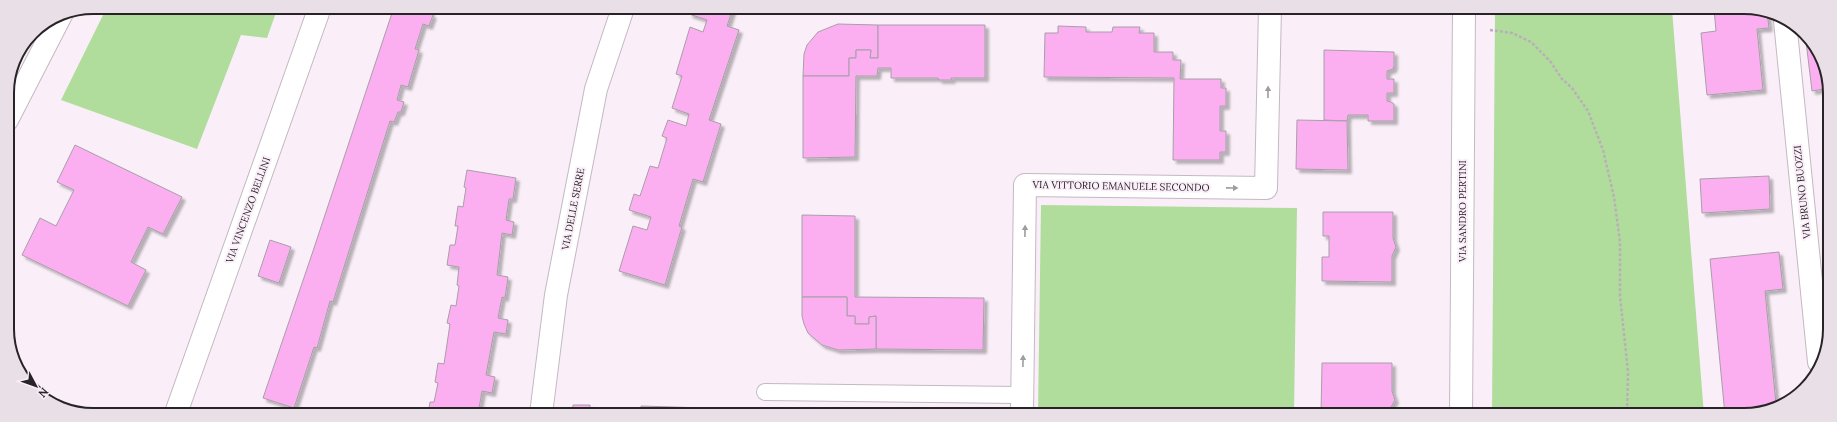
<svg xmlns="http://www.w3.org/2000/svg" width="1837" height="422" viewBox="0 0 1837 422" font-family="Lora,serif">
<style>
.green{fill:#b0dd9b}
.building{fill:#fbaff1;stroke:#a89ea7;filter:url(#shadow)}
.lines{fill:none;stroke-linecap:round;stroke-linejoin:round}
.lane-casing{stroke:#c3b9c1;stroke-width:18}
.street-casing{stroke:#c3b9c1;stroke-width:24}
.secondary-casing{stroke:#c3b9c1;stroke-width:24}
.path{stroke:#b9b0b7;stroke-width:2.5;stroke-dasharray:3 2;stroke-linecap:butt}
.lane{stroke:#fff;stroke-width:16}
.street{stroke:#fff;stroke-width:22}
.secondary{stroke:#fff;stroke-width:22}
.oneway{fill:#9e9c9d}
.labels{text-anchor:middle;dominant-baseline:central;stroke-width:4;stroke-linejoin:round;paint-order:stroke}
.street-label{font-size:10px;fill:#272326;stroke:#faeff8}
.rim{fill:none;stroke:#272326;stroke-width:2}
</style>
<defs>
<filter id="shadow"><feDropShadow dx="3.5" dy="3.5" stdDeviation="1" flood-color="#0004"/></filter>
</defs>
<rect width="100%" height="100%" fill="#faeff8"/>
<g class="green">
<path d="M107,7H278L267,38L241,35L197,149L61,100Z"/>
<path d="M1495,8L1672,9L1704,415H1492Z"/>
<path d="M1041,205L1297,208L1294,414H1038Z"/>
</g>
<g class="building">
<path d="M394,7H432L430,14L433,15L429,26L423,24L415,49L419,50L408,87L401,85L397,100L404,102L401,112H398L394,122L390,121L333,302L330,301L317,348L314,347L294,408L263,398L312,254Z"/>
<path d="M692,8H733L727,26L739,30L709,120L721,124L703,182L693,179L679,226L682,227L665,285L619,271L633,226L647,230L651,217L629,210L634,194L640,196L650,166L658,168L667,138L662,136L668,120L686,126L689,114L672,108L682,76L676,74L690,27L703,32L707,20L689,14Z"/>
<path d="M1714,9H1761L1767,12L1769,28L1757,29L1763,90L1707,95L1701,33L1716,31Z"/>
<path d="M838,24L878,25V58H870L871,50H856V58H849V76H803L804,54L807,45L818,32Z"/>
<path d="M878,25H985V78H951L952,80H939L938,78H891V68H878L877,76H856L855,157L803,158V76H849V58H856V50H871L870,58H878Z"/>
<path d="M1058,26L1086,27V32H1112L1113,27H1140L1139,33H1154V52H1173V60H1181L1180,79H1221V88H1226V106H1220V131H1226V152H1220V160H1173L1174,78L1044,77L1045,33H1058Z"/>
<path d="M1805,33L1828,76V125L1824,89L1812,91Z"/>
<path d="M1324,50L1394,52V66L1393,69L1387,71V79H1394V93H1387V101L1391,102L1394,104V121H1368V115H1348L1347,121L1324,120Z"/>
<path d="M1297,120L1347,121L1348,170L1296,169Z"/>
<path d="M75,145L182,197L163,234L148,227L131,262L146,270L128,306L22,255L40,218L56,226L74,190L57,182Z"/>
<path d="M467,170L516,178L513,199H509L506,220L514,222L512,235L502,233L497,275L508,277L505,298L502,297L498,318L508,320L506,334L494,332L486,375L495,377L492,393L482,391L478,414H428L430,402H434L438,383L435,382L438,363L444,364L450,324L447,323L451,305L456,306L459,286L457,285L459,267L447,265L450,245H455L458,226H455L458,206L463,207L466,188L464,187Z"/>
<path d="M1769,176L1770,209L1702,213L1700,179Z"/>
<path d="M1323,212H1393V238L1396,247L1392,256V282L1322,281V257H1329V236H1323Z"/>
<path d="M802,215L855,216V297L984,298L983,350L876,349V316L869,317V324H855V316H847V297H802Z"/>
<path d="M270,240L291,247L279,283L258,276Z"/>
<path d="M1779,252L1783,289L1765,291L1776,404L1750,415H1725L1710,259Z"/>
<path d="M802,297H847V316H855V324H869V317L876,316V349L838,350L822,345L808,333L804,324L802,316Z"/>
<path d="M1322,363H1392V391L1395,400L1391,407V415L1321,414Z"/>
<path d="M573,405H590V414H572Z"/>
<path d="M641,406L705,408V414H641Z"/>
</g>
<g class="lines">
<g class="lane-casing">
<path id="lane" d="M765,392L1022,395"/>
</g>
<g class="street-casing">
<g id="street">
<path d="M1785,21L1819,362"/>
<path d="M7,120L62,13"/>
<path d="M176,413L320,7"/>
<path d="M1022,414L1025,185L1266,188L1270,8"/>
<path d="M1461,415L1464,8"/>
</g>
</g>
<g class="secondary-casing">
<path id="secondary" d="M541,414L556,295L596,89L623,8"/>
</g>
<path class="path" d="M1490,30L1512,33L1531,42L1550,61L1562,79L1572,88L1588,111L1603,150L1614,197L1620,242V296L1628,372L1627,415"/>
<use href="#lane" class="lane"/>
<use href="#street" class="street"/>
<use href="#secondary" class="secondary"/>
</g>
<defs><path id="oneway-solid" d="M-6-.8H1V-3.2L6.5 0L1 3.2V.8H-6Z"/></defs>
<g class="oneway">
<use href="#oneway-solid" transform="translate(1268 92) rotate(-89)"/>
<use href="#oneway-solid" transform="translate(1232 188) rotate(1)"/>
<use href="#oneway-solid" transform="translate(1025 231) rotate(-89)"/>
<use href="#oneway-solid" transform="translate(1023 361) rotate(-89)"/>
</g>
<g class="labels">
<g class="street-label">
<text transform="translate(1121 186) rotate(1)">VIA VITTORIO EMANUELE SECONDO</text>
<text transform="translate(1802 192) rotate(-96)">VIA BRUNO BUOZZI</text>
<text transform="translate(573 209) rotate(-79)">VIA DELLE SERRE</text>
<text transform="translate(248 210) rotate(-70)">VIA VINCENZO BELLINI</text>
<text transform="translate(1462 211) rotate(-90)">VIA SANDRO PERTINI</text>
</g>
</g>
<path d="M0 0H1837V422H0ZM93 14H1744A79 79 0 0 1 1823 93V329A79 79 0 0 1 1744 408H93A79 79 0 0 1 14 329V93A79 79 0 0 1 93 14Z" fill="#e9dfe7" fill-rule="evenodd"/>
<path class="rim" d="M93 14H1744A79 79 0 0 1 1823 93V329A79 79 0 0 1 1744 408H93A79 79 0 0 1 14 329V93A79 79 0 0 1 93 14Z"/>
<g transform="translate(36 386) rotate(131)" stroke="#faeff8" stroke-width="3" paint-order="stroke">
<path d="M0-3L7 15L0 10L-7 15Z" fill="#272326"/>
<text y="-6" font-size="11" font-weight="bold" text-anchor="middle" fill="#272326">N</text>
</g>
</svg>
